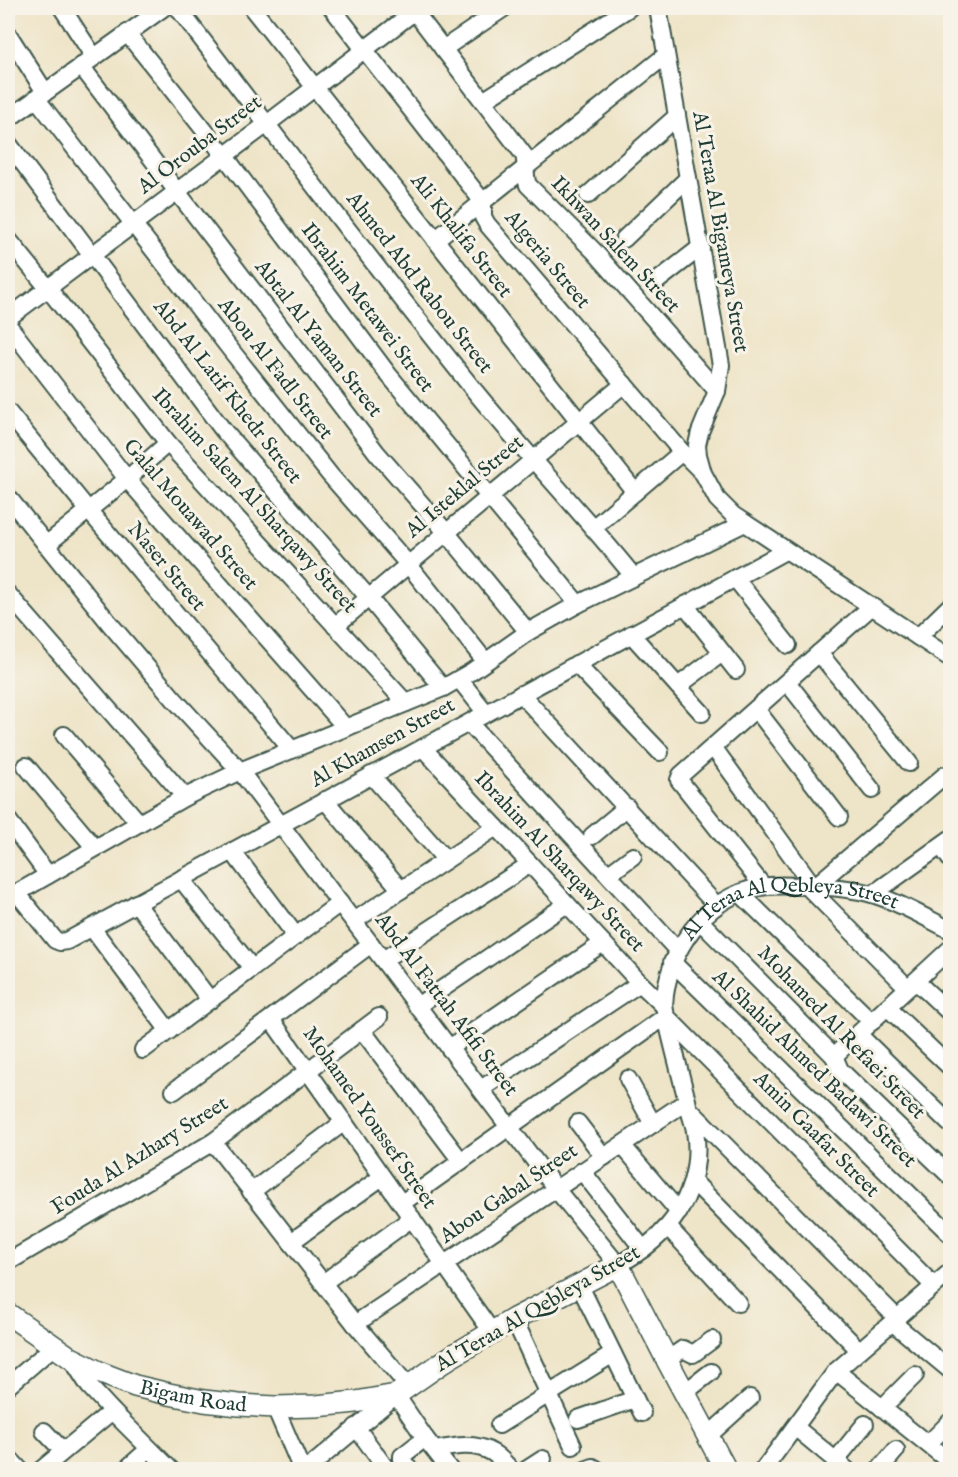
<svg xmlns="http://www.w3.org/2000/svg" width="958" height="1477" viewBox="0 0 958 1477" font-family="'IM FELL English',serif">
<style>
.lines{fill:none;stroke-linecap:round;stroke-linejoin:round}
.minor-casing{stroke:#3e564a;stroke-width:20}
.major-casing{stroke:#3e564a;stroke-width:24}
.minor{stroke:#fff;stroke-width:16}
.major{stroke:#fff;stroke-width:21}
.labels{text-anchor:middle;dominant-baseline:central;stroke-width:6;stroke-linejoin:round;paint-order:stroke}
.street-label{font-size:21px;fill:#1f3d34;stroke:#f7f3e8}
</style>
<rect width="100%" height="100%" fill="#f7f3e8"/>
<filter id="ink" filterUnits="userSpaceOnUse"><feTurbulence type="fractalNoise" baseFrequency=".0167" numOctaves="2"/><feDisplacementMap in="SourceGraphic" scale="12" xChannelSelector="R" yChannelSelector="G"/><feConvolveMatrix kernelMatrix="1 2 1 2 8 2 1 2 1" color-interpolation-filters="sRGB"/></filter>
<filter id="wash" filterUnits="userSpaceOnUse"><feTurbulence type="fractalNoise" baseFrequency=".008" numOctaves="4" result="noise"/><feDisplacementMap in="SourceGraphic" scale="24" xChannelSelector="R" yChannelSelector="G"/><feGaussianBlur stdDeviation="1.35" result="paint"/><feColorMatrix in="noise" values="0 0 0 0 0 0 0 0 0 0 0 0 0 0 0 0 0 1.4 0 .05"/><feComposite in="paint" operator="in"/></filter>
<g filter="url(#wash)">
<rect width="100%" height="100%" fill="#eee4c7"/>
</g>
<g filter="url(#ink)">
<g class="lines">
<g class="minor-casing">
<g id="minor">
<path d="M62,8L94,57"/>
<path d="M178,8C274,134 370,260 469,384C522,450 581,511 634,577"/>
<path d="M252,8L635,492"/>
<path d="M332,8L483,202V217L487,224L682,452L702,472"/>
<path d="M412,8L524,155C527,166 524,175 528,185L594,251L717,391"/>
<path d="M658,8L721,365L717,391L700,432L697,445L698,455L703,473L717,499L733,515L950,658"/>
<path d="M127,33L224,155L388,374L578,604"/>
<path d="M8,34L45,92"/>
<path d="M443,49L504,8"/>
<path d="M81,66L377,453L446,532L528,632"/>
<path d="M36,98L230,349L330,475L408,564L485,661"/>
<path d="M483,101L629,8"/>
<path d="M8,119L163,8"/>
<path d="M8,143L223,430L368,597L443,688"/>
<path d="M588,195L677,116"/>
<path d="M8,239L47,287L168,443L406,703"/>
<path d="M624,239L688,178"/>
<path d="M435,240L666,55"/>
<path d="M656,282L701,247"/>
<path d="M8,318L267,124L419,8"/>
<path d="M8,325L127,479L346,728"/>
<path d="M8,412L89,511L292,750"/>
<path id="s1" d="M8,497L110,624L174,699L240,771L556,1189L618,1265C657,1243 687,1215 695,1168C697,1156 697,1143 695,1131C694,1124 691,1117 689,1109C681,1075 671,1041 664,1006C667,951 704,897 761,887C775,884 792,886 807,886C829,887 853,888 875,895C901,903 926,918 950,930"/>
<path d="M594,527L682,452"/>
<path d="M46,545L127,479L168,443"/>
<path d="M735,578L788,645"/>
<path d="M8,594L185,797"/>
<path d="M685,605L736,670"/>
<path d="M335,626L624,384"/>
<path d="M631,634L702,713"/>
<path d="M918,637L950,606"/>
<path d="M819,653L909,763"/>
<path d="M576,664L660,752"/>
<path d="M459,679L486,713"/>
<path d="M787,682L872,790"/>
<path d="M678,686L722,653"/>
<path d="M521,694L717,906"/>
<path d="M756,709L839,817"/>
<path d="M469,723L678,951"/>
<path d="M64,735L139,823"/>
<path d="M713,747L814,887L945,775"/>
<path d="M423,748L640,983L664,1006"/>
<path d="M26,766L95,848"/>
<path d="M371,775L446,860"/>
<path d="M325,800L401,890"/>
<path d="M8,820L48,875"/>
<path d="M592,836L627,807"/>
<path d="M941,846L950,859"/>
<path d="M232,851L296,936"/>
<path d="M609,874L633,856"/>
<path d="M181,879L252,968"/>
<path d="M763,886L679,780L681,775L871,607"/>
<path d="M807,886L905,985L919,984L950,1013"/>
<path d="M17,893L55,940L60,942L67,941L785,551"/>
<path d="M740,893L872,1022"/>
<path d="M873,894L950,839"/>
<path d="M8,898L185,797L240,771L443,688L471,672L528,632L578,604L745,523"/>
<path d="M136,903L210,1000"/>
<path d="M354,921L496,827"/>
<path d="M700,921L834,1056L840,1070L950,1176"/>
<path d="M92,928L169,1031"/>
<path d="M383,960L530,864"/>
<path d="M672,962L950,1234"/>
<path d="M417,1006L567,904"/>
<path d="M887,1007L950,1067"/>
<path d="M271,1019L492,1332"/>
<path d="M362,1030L461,1161"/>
<path d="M858,1034L950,1124"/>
<path d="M449,1048L603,943"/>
<path d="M143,1050L340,903"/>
<path d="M834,1056L950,949"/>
<path d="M628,1079L653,1124"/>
<path d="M481,1089L640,983"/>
<path d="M174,1091L371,944"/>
<path d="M690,1110L897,1318"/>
<path d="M578,1123L604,1157"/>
<path d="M213,1142L355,1324L408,1386"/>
<path d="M622,1145L679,1212"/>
<path d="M582,1171L643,1249"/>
<path d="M693,1181L859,1350"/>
<path d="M251,1192L344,1122"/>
<path d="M402,1203L666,1016L934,1286"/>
<path d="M668,1227L738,1303"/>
<path d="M291,1242L382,1177"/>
<path d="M8,1262L213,1142L379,1017"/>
<path d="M323,1283L412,1218"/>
<path d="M579,1284L642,1413"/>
<path d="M514,1319L573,1446"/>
<path d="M892,1322L950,1370"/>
<path d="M355,1324L687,1101"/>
<path d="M71,1358L89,1386L112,1411L171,1470"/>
<path d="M667,1360L683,1349L693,1354L712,1340"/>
<path d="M836,1371L950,1462"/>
<path d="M8,1386L53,1347"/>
<path d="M684,1393L711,1372"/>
<path d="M275,1407L302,1470"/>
<path d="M882,1408L915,1375"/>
<path d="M578,1419L635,1399"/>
<path d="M499,1425L613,1354"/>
<path d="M356,1427L387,1470"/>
<path d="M795,1427L847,1470"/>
<path d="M44,1431L63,1451"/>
<path d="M708,1436L750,1398"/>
<path d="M928,1444L950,1422"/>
<path d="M435,1450C455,1446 475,1442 493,1453C500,1457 506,1464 511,1470"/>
<path d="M8,1457L20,1470"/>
<path d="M836,1460L865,1424"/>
<path d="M41,1470L112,1411"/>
<path d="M125,1470L149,1449"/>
<path d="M306,1470L396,1395L425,1438L450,1470"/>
<path d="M410,1470L402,1460V1456L425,1438"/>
<path d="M526,1470L543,1459"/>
<path d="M585,1470L593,1467L598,1470"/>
<path d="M763,1470L836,1371L950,1272"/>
<path d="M879,1470L896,1450"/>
</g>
</g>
<g class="major-casing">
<g id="major">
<path id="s2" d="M8,1314L71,1358L101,1373L135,1386L169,1394L204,1401L239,1405L275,1407L316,1406L356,1402L396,1395L449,1358L514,1319L618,1265L667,1360L726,1470"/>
</g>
</g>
<use href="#minor" class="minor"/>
<use href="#major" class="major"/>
</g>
</g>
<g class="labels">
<g class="street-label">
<text transform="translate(200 145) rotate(-37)">Al Orouba Street</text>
<text transform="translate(720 232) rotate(80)">Al Teraa Al Bigameya Street</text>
<text transform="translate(461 236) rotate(52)">Ali Khalifa Street</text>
<text transform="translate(615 245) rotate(47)">Ikhwan Salem Street</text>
<text transform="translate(547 260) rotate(50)">Algeria Street</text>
<text transform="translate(419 283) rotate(52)">Ahmed Abd Rabou Street</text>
<text transform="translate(367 308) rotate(53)">Ibrahim Metawei Street</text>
<text transform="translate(318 339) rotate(52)">Abtal Al Yaman Street</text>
<text transform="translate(275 369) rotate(52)">Abou Al Fadl Street</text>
<text transform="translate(227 392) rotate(52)">Abd Al Latif Khedr Street</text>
<text transform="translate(465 487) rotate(-40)">Al Isteklal Street</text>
<text transform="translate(254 501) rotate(48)">Ibrahim Salem Al Sharqawy Street</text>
<text transform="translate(190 515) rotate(49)">Galal Mouawad Street</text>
<text transform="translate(166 567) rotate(50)">Naser Street</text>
<text transform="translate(383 743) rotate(-29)">Al Khamsen Street</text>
<text transform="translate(559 862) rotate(47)">Ibrahim Al Sharqawy Street</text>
<text stroke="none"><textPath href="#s1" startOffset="1464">Al Teraa Al Qebleya Street</textPath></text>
<text transform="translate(446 1005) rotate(53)">Abd Al Fattah Afifi Street</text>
<text transform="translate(841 1033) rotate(46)">Mohamed Al Refaei Street</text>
<text transform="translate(814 1069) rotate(44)">Al Shahid Ahmed Badawi Street</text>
<text transform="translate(369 1118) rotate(55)">Mohamed Youssef Street</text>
<text transform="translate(816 1135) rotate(45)">Amin Gaafar Street</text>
<text transform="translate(140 1156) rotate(-32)">Fouda Al Azhary Street</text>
<text transform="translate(509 1194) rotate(-34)">Abou Gabal Street</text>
<text transform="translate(538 1309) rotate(-30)">Al Teraa Al Qebleya Street</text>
<text stroke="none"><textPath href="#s2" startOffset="206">Bigam Road</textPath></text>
</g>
</g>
<rect width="958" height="1477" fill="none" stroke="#f7f3e8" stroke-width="30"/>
</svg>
